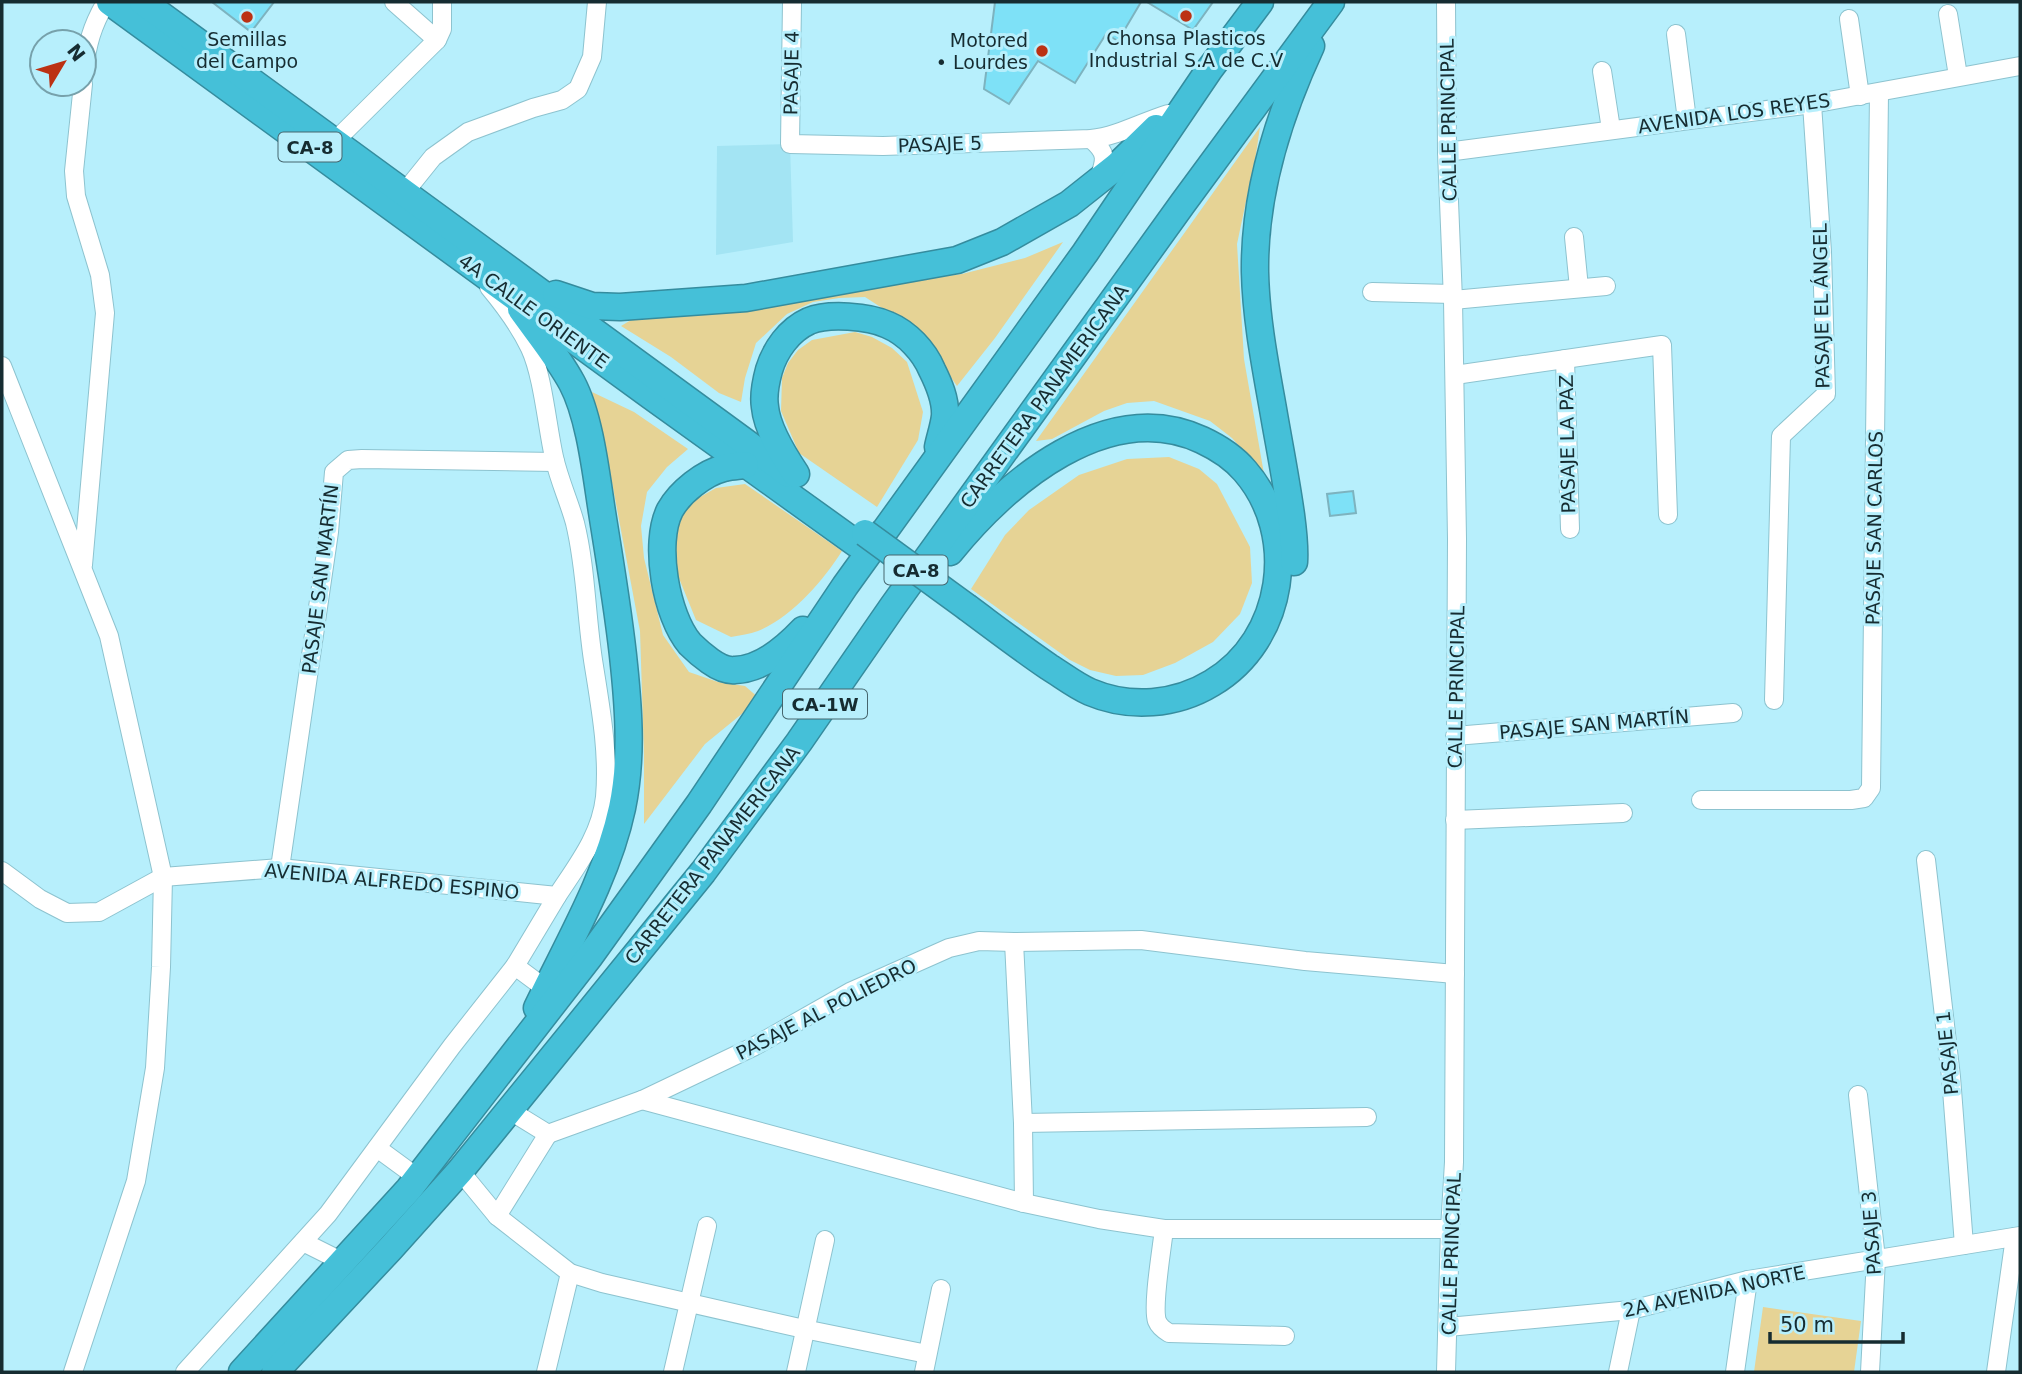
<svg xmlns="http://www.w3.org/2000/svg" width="2022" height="1374" viewBox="0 0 2022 1374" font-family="'DejaVu Sans',sans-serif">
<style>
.built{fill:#a3e4f3}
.green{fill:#e6d395}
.building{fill:#7ee1f7;stroke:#7db3bf;stroke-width:2}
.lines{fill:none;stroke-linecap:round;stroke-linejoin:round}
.minor-casing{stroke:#8dc3cf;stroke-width:20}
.highway-casing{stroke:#358c9e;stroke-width:29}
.minor{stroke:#fff;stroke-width:18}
.highway{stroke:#45c0d8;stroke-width:26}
.highway-bridge-casing{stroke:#358c9e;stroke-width:29;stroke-linecap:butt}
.highway-bridge{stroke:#45c0d8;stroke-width:26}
.poi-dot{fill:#bc3113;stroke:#b7effc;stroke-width:2.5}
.labels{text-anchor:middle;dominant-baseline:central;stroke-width:6;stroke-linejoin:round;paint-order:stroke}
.shield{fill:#b7effc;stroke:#46666e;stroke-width:2}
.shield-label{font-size:18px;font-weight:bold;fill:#162c31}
.poi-label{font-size:19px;fill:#162c31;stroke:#b7effc}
.street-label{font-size:19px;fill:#162c31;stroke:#b7effc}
</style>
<rect width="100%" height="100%" fill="#b7effc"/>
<path class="built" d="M790,144L793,242L716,255L717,146Z"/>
<g class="green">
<path d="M1260,127L1256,154L1237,244L1244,359L1264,474L1232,438L1210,421L1154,401L1127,403L1104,411L1052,439L1036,441Z"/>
<path d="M1063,242L995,338L957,386L924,339L896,314L882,308L865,297L839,298L813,302L787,314L756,343L745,378L741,402L719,393L671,357L621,326L636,317L962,274L1025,258Z"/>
<path d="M855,332L872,337L892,348L907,362L923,412L918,440L877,507L799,453L781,411L782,378L788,363L798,350L812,340Z"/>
<path d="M592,392L634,412L688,449L667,467L647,492L641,526L644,558L663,635L689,672L718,682L745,686L760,699L705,744L644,824V755L640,631L604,440Z"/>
<path d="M1169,457L1199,469L1217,484L1250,547L1252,583L1240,614L1213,642L1175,663L1143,675L1116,676L1090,670L1070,660L971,589L1005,535L1029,510L1079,475L1127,459Z"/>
<path d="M745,484L842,551C823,581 792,617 758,631C750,634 740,635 731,637L696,620L672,561L680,515L693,501L716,488Z"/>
<path d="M1763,1307L1861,1321L1854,1372H1754Z"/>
</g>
<g class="building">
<path d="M212,2H274L251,32Z"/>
<path d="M995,2H1141L1118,41L1106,34L1075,83L1038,61L1009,104L984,89Z"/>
<path d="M1147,2H1213L1193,30Z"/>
<path d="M1353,491L1356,513L1330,516L1327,494Z"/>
</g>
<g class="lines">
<g class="minor-casing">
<g id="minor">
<path d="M792,2L790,144L883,146L1091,139C1118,136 1142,122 1168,114"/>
<path d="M1948,14L1958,76"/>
<path d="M1849,19L1860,96"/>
<path d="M1676,34L1687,120"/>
<path d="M437,40L442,29V2"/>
<path d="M84,71C87,44 92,26 106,2"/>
<path d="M1602,71L1611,129"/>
<path d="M1091,139C1109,154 1105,161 1098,181"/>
<path d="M335,141L437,40L394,2"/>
<path d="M1447,152L1812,104L2020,66"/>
<path d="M404,193L433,157L468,132L533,108L562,100L578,89L592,57L597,2"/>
<path d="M1574,237L1579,288"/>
<path d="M1372,292L1453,294"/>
<path d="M1453,300L1606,286"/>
<path d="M1565,359L1570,529"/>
<path d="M2,366L109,636L163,877L161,967L155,1068L136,1181L73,1372"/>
<path d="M1455,375L1662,345L1668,515"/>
<path d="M83,565L105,313L100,275L76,196L74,171L83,84"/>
<path d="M1774,700L1781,436L1826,394L1822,252L1812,104"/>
<path d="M1455,736L1733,713"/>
<path d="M1701,800H1851L1864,798L1871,788L1879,93"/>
<path d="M1455,820L1623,813"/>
<path d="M1926,860L1951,1077L1964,1245"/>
<path d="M280,868L329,532L334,472L348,460L362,459L555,462"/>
<path d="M2,871L40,899L67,913L99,912L163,877L280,868L557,896C578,864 601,835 605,797C609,751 600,705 593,660C586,614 586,568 575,523C569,501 559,480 554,457C547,426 543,376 530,348C520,327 504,305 489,287"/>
<path d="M1014,942L1023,1123L1024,1203"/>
<path d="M515,966L546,989"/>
<path d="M1858,1095L1876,1259L1870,1372"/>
<path d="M642,1100L1024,1203L1099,1219L1164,1229H1450"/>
<path d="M509,1110L548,1134L642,1100L753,1047L850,992L949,948L979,941L1014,942L1141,940L1305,961L1455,974"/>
<path d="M1023,1123L1367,1117"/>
<path d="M377,1148L418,1178"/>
<path d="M460,1171L497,1216L570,1273L602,1283L804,1329L927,1354"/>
<path d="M497,1216L548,1134"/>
<path d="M1164,1229C1162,1248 1152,1306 1157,1321C1159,1326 1164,1330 1169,1333L1285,1336"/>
<path d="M303,1242L343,1262"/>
<path d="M1448,1327L1631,1310L1748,1280L2020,1236"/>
<path d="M185,1372L328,1214L452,1046L515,966L557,896"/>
<path d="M546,1372L570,1273"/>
<path d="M673,1372L707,1226"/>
<path d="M796,1372L825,1240"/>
<path d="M924,1372L941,1289"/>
<path d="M1446,1372L1450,1229L1454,1162L1457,539L1453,300L1447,152L1446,2"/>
<path d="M1618,1372L1631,1310"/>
<path d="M1735,1372L1748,1280"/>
<path d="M1996,1372L2015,1237"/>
</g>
</g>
<g class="highway-casing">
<g id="highway">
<path d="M110,2L651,396L857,544"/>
<path d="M143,2L789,474"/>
<path d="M556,294L592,306L620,307L746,298L957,260L1002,242L1069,204L1117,166L1156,128"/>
<path d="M521,309C538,333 558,357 572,383C590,417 596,474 602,512C610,563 619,614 624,665C629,713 632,760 622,808C607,878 568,943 537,1008"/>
<path d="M745,465C738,466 731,466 724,468C704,473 680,492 670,510C653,543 666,616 690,644C696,650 703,656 710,661C717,666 726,671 735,670C762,669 785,649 803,630"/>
<path d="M796,474C784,456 767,429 765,407C763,395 766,381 769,370C775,350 789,330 809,321C828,313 869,316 888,325C907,333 924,351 932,370C939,384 946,400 945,416C944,426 940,437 938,447"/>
<path d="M950,552C1006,482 1108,396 1202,440C1217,447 1234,458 1245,471C1300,534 1285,640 1212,683C1176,705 1130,709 1090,692C1076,686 1062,675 1049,667C1021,648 995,628 968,608"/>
<path d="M1294,562C1295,547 1293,530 1291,515C1286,479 1279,444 1273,409C1265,364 1256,318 1255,272C1254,193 1278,117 1311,46"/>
<path d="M242,1372L409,1189L590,956L699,804L845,586L1085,253L1209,70L1260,2"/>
<path d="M275,1372L390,1249L460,1171L703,872L799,742L893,606L1183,203L1331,2"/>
</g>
</g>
<use href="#minor" class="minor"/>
<use href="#highway" class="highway"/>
<g class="highway-bridge-casing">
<path id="highway-bridge" d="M865,533L968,608"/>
</g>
<use href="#highway-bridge" class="highway-bridge"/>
</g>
<g class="poi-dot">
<circle cx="1186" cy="16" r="7"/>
<circle cx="247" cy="17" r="7"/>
<circle cx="1042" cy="51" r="7"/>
</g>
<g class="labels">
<g class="shield">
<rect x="278.5" y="132.5" width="63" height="29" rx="5"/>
<rect x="884.5" y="555.5" width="63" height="29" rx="5"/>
<rect x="783" y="689.5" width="84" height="29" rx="5"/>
</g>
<g class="shield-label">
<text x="310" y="147">CA-8</text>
<text x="916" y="570">CA-8</text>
<text x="825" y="704">CA-1W</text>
</g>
<g class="poi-label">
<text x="1186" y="38">Chonsa Plasticos<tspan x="1186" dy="22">Industrial S.A de C.V</tspan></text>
<text x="247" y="39">Semillas<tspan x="247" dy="22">del Campo</tspan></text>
<text x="1028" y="40" text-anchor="end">Motored<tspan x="1028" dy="22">• Lourdes</tspan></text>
</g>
<g class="street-label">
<text transform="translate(791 73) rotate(-89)">PASAJE 4</text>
<text transform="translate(1734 113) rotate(-8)">AVENIDA LOS REYES</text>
<text transform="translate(1448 120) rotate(-91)">CALLE PRINCIPAL</text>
<text transform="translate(940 144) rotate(-2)">PASAJE 5</text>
<text transform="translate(1821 306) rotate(-91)">PASAJE EL ÁNGEL</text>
<text transform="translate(534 311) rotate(36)">4A CALLE ORIENTE</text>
<text transform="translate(1044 396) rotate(-54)">CARRETERA PANAMERICANA</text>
<text transform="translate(1567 444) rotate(-91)">PASAJE LA PAZ</text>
<text transform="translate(1874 528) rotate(-89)">PASAJE SAN CARLOS</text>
<text transform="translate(320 579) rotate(-83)">PASAJE SAN MARTÍN</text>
<text transform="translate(1456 687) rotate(-89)">CALLE PRINCIPAL</text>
<text transform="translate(1594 724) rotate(-5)">PASAJE SAN MARTÍN</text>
<text transform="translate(712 855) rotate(-52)">CARRETERA PANAMERICANA</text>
<text transform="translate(392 881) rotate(5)">AVENIDA ALFREDO ESPINO</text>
<text transform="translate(826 1009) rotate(-27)">PASAJE AL POLIEDRO</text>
<text transform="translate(1947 1053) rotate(-96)">PASAJE 1</text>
<text transform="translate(1871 1233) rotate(-94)">PASAJE 3</text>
<text transform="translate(1451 1254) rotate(-88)">CALLE PRINCIPAL</text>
<text transform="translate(1714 1291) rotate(-12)">2A AVENIDA NORTE</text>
</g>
</g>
<rect width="2022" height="1374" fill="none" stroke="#162c31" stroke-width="7"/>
<g transform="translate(63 63) rotate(52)"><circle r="33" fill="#b7effc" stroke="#77a1ab" stroke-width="2"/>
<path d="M0-5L12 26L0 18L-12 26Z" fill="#bc3113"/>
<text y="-10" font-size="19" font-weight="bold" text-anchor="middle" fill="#162c31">N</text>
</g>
<path d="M1770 1332v10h133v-10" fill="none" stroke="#162c31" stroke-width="3.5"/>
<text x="1780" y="1332" font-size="21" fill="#162c31" stroke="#b7effc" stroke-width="5" paint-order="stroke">50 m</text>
</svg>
